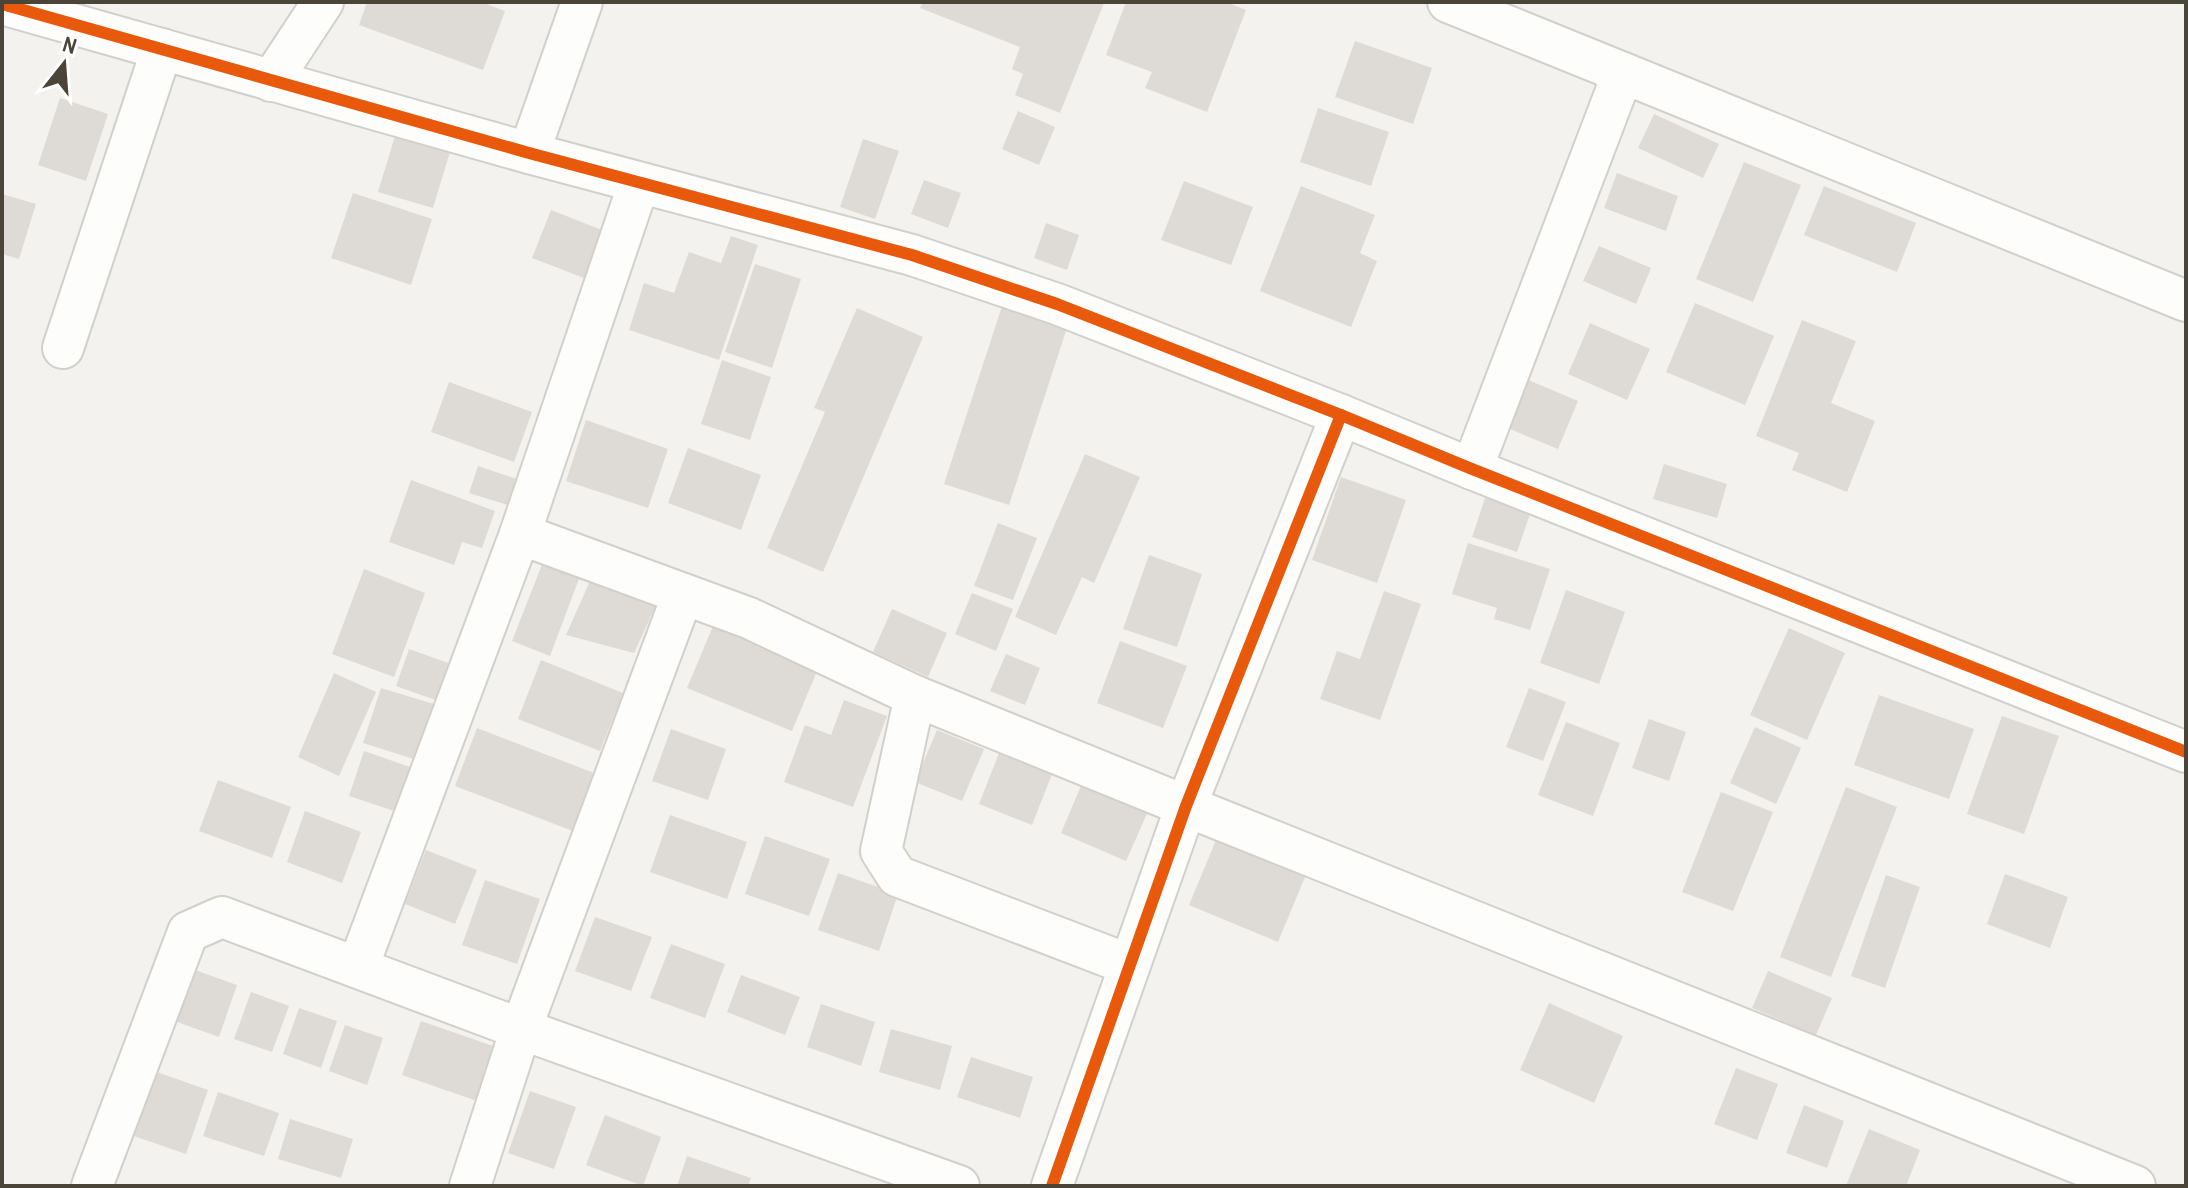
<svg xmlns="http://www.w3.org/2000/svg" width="2188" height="1188" viewBox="0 0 2188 1188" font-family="'Archivo Narrow',sans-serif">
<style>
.building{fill:#dedbd6}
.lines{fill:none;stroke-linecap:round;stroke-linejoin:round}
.minor-casing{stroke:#d2d0cb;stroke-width:44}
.minor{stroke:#fdfdfc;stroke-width:40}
.cycleway-casing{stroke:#fff;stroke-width:17}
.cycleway{stroke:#e8590c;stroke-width:12}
</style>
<rect width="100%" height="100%" fill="#f4f2ee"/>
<g class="building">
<path d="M367,2H481L505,11L483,70L359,25Z"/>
<path d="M923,2H1101L1104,3L1060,113L1015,95L1023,74L1012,69L1020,47L920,8Z"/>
<path d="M1126,2H1226L1246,10L1207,112L1145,88L1152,72L1106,55Z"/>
<path d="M1355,41L1432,68L1413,124L1335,97Z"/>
<path d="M60,98L108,114L86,181L38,165Z"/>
<path d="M1318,108L1389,132L1371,186L1300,162Z"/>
<path d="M1018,111L1055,127L1039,165L1002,149Z"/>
<path d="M1654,114L1719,144L1703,178L1638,148Z"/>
<path d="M395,136L450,152L433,208L378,192Z"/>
<path d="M863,139L899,151L875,219L840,207Z"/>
<path d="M1744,162L1801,185L1753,302L1696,279Z"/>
<path d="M1617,173L1678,196L1666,231L1604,208Z"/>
<path d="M924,180L961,193L948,228L911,214Z"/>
<path d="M1184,181L1253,207L1231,265L1161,240Z"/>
<path d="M1301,186L1375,215L1360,253L1377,261L1351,327L1260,291Z"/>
<path d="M1824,186L1916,223L1897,272L1804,235Z"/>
<path d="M353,193L432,219L411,285L331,258Z"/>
<path d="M2,194L36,204L19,259L2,254Z"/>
<path d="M551,210L602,230L584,278L532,258Z"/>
<path d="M1046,223L1079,235L1067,270L1034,258Z"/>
<path d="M731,236L758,245L719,360L629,330L644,283L674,293L689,252L721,263Z"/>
<path d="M1599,246L1651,268L1636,304L1583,281Z"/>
<path d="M755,264L801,279L772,368L725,352Z"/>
<path d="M1003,303L1068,325L1009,505L944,484Z"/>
<path d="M1695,303L1774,336L1745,405L1666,372Z"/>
<path d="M857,308L923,337L823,572L767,548L825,412L814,408Z"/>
<path d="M1802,320L1856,341L1831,403L1875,421L1847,492L1792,470L1799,453L1756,436Z"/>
<path d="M1590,323L1650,349L1627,400L1568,374Z"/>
<path d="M722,360L771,377L750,440L701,424Z"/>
<path d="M1526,379L1578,401L1558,449L1505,427Z"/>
<path d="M449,382L532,412L514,462L431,432Z"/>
<path d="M586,420L668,449L648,508L566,481Z"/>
<path d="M688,448L761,475L741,530L668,503Z"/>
<path d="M1085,454L1140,477L1094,583L1082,577L1056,635L1015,617Z"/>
<path d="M1664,464L1727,484L1717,518L1653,499Z"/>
<path d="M478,466L526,482L517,508L469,493Z"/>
<path d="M1341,477L1406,500L1377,583L1312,560Z"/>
<path d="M411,480L495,511L482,548L462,542L454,565L389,542Z"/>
<path d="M1486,495L1531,511L1517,552L1472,537Z"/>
<path d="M998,523L1037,538L1013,600L974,586Z"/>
<path d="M1468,543L1550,569L1530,630L1494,619L1497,608L1452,594Z"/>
<path d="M1149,555L1202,574L1177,647L1123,629Z"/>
<path d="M543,562L580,576L550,656L512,641Z"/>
<path d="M364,569L425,593L394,677L332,654Z"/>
<path d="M590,581L656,605L634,653L566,635Z"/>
<path d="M1566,590L1625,612L1599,684L1540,663Z"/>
<path d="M1384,591L1421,604L1380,720L1320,699L1337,651L1360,659Z"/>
<path d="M972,593L1013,609L996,651L955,634Z"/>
<path d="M892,609L947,633L928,677L873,652Z"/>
<path d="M713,626L818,669L792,731L687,688Z"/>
<path d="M1789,628L1845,653L1807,740L1750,715Z"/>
<path d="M1120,641L1187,666L1163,728L1097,703Z"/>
<path d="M409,649L454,665L441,702L396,686Z"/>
<path d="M1006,654L1040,668L1025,705L990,691Z"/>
<path d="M541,660L623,693L600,751L518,719Z"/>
<path d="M334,673L376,692L339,776L298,757Z"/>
<path d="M381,688L434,704L417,760L363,743Z"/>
<path d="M1529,688L1566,702L1543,761L1506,747Z"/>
<path d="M1879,695L1974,729L1949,799L1854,765Z"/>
<path d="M844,700L887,716L853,807L784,782L805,725L831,735Z"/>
<path d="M2002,716L2059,736L2024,834L1967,814Z"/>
<path d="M1649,719L1686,732L1669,781L1632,768Z"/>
<path d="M1566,722L1620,743L1593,816L1538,795Z"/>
<path d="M1755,727L1801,748L1776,804L1730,783Z"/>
<path d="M477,728L594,773L573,831L455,786Z"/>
<path d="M671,729L726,749L708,800L652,781Z"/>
<path d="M937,730L984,749L962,801L915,782Z"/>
<path d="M1001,748L1054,769L1032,825L979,804Z"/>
<path d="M364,751L410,767L394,811L349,796Z"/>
<path d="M218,780L291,807L272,858L199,831Z"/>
<path d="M1083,781L1149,809L1126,861L1061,833Z"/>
<path d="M1846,787L1897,807L1831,977L1780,957Z"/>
<path d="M1721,792L1773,812L1733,911L1682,892Z"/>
<path d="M305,811L361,832L342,883L287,862Z"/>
<path d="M670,815L747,842L727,899L650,872Z"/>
<path d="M765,836L830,859L809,916L745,894Z"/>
<path d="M1216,840L1305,877L1278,942L1189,905Z"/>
<path d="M426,850L477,870L455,924L405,904Z"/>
<path d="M838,873L898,894L879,951L818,930Z"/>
<path d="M2005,874L2068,897L2050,948L1987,924Z"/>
<path d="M1886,875L1920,887L1885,988L1851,976Z"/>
<path d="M485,880L540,899L517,964L462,945Z"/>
<path d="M595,917L652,937L631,991L575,971Z"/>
<path d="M671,944L725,964L705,1018L650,998Z"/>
<path d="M184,966L237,985L219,1037L166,1018Z"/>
<path d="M1768,971L1832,998L1816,1035L1752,1008Z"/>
<path d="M741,975L800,997L785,1035L727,1012Z"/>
<path d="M251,992L289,1006L272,1052L234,1039Z"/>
<path d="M1549,1003L1623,1036L1594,1103L1520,1070Z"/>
<path d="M821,1004L875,1022L861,1066L807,1047Z"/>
<path d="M299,1008L337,1021L321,1068L283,1054Z"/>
<path d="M421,1021L496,1047L477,1101L402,1075Z"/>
<path d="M345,1025L383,1038L367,1085L329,1071Z"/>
<path d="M891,1029L952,1046L940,1090L879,1072Z"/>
<path d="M971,1057L1033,1077L1020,1118L957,1097Z"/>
<path d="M1736,1068L1778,1084L1757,1140L1714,1124Z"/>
<path d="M154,1071L208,1090L186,1154L131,1135Z"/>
<path d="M530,1091L576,1107L554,1169L508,1153Z"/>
<path d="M218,1092L279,1113L264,1156L203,1136Z"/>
<path d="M1804,1105L1844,1121L1827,1168L1786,1153Z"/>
<path d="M605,1115L661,1137L643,1186L586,1165Z"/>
<path d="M290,1119L353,1139L341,1178L278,1159Z"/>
<path d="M1869,1129L1920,1150L1906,1186H1846Z"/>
<path d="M687,1156L751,1178L748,1186H677Z"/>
</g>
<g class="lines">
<g class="minor-casing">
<g id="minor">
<path d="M1448,2L2186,301"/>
<path d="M2,4L529,153L912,255L1057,304L1341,415L1472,469L2186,752"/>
<path d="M271,81L323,2"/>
<path d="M529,153L582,2"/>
<path d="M639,183L520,534L749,618L915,696L1186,806L2135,1186"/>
<path d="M63,348L162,49"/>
<path d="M1472,469L1623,73"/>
<path d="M915,696L881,851L897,876L1130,965"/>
<path d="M358,967L520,534"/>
<path d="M92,1186L188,932L222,917L521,1029L959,1186"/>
<path d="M470,1186L521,1029L683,594"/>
<path d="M1052,1186L1186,806L1341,415"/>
</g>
</g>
<use href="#minor" class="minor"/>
<g class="cycleway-casing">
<g id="cycleway">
<path d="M2,4L529,153L912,255L1057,304L1341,415L1472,469L2186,752"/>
<path d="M1052,1186L1186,806L1341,415"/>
</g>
</g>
<use href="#cycleway" class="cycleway"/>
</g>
<rect width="2188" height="1188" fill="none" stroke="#4b4439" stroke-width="8"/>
<g transform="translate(64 64) rotate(17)" stroke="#ffffff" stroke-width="6" paint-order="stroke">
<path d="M0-6L14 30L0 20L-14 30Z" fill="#4b4439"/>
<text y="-12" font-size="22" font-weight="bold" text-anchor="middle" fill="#4b4439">N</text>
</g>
</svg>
